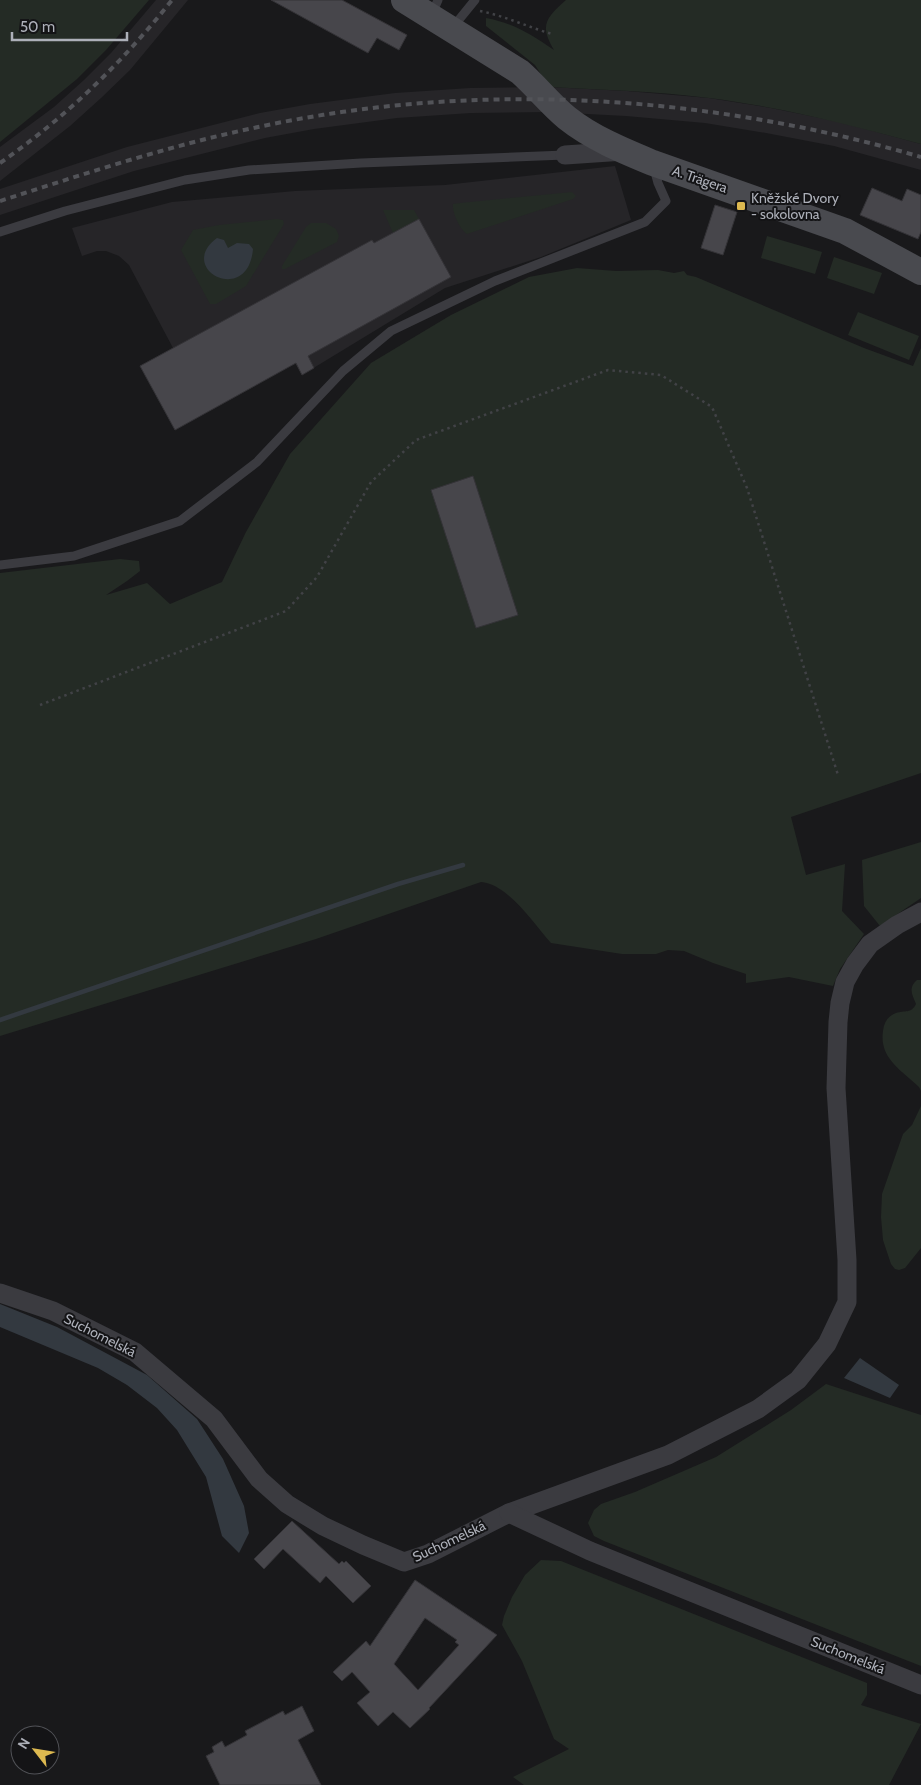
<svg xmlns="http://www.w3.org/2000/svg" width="921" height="1785" viewBox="0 0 921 1785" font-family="Cabin,sans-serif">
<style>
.built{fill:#262528}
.green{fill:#242b25}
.water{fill:#333940}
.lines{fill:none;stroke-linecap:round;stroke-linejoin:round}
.stream{stroke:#333940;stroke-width:4.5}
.building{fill:#47464b;stroke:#343337;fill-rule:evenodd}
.path{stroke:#414246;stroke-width:2.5;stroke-dasharray:2.5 4;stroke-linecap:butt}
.lane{stroke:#3b3b40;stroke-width:9}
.street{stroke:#3b3b40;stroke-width:19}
.secondary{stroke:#494a4f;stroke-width:26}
.rail{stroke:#525358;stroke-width:4;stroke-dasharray:6 5;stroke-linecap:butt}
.poi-dot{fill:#ddb950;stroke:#141416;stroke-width:2}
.labels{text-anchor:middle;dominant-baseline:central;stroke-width:4;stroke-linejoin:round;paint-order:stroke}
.street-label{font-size:14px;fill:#adb0b9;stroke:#141416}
.poi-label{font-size:14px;fill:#adb0b9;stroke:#141416;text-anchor:start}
</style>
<rect width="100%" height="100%" fill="#19191b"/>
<g class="built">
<path d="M156,0H188L130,70L101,98L70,126L0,181V147L54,107L84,80L111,53Z"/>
<path d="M549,87L627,91L709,98L771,108L840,122L921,144V170L834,146L766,133L705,123L626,116L549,112L471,113L397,118L314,129L265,138L134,171L0,215V189L127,147L260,113L310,104L395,93L470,88Z"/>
<path d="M615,166L631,220L541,257L445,288L302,375L295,363L175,430L140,366L173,348L129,265L119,256L106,251H97L82,256L72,228L172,202L295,191L445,185Z"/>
</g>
<g class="green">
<path d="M0,0H149L106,50L77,79L0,142Z"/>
<path d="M566,0H921V144C851,125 781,107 709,98C656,91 602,90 549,87L535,65L486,26V18C513,23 531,34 554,50C539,25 546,18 566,0Z"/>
<path d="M572,192L576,196L573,199L467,234C460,230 452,213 453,204L460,203Z"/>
<path d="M383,210H414L419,219L393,233Z"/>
<path d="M277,219L283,220L284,224L246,286L216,304H210L181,250L193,230L219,225Z"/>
<path d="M311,223H326L336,229L339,236L337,242L285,269H282V266L306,227Z"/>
<path d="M767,236L822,252L815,274L761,258Z"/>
<path d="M834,257L882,273L874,294L827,278Z"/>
<path d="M577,268L616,271L658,270L674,273L684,271L687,275L696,277L864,348L913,366L921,348V773L791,817L806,875L845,864L842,911L864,934L840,969L833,986L789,977L746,983V974L713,963L684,951L668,950L656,954H622L551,943C534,924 508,884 481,882L316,939L0,1036V573L120,559L139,561L140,571L127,581L106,595L147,583L170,604L222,582L246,532L290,454L371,363L451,315L529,277Z"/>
<path d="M858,312L919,336L909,360L848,335Z"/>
<path d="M921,842V898L880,926L864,906L862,860Z"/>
<path d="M917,980H921V1091L919,1087C901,1070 879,1058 883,1031C884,1022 888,1016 896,1013C905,1010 911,1014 916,1004C912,994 908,988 917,980Z"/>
<path d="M921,1106V1248L905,1268L899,1270L895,1269L891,1264L883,1240L881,1217L882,1194L903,1134L912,1125Z"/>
<path d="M826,1384L921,1415V1666L604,1541L594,1536L588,1523L594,1510L601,1504L635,1492L716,1457L791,1410Z"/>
<path d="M541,1560L561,1561L867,1683V1695L861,1705L921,1724L889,1785H524L513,1777L569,1749L554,1739L522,1661L502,1625L504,1616L512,1597L525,1575Z"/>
</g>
<g class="water">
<path d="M217,238L224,240L228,248L237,243L249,244L253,249C248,307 175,269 217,238Z"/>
<path d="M0,1304L57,1327L147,1375L197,1419L223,1459L244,1506L249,1533L239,1553L222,1536L206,1477L177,1430L157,1408L127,1385L98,1368L0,1327Z"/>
<path d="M860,1358L899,1385L890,1398L844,1378Z"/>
</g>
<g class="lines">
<path class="stream" d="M0,1020L398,884L463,865"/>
</g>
<g class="building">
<path d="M271,0H342L407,35L399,50L377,38L368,53Z"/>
<path d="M872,188L902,201L907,189L921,195V232L918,239L860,215Z"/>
<path d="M715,205L737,212L723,255L701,248Z"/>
<path d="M419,219L451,277L308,356L314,368L302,375L296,363L175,430L140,366L372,240L374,243Z"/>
<path d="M473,476L518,615L476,628L431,490Z"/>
<path d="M292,1521L339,1564L342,1561L344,1563L346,1561L371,1586L353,1603L326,1576L320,1583L283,1549L264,1569L254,1559Z"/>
<path d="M415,1580L497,1635L429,1708L430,1709L410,1728L393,1712L378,1726L357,1703L370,1692L352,1672L342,1681L333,1672L366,1641L370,1646ZM425,1618L457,1640L455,1642L459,1645L418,1690L394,1664Z"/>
<path d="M302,1706L314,1731L298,1740L321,1785H220L206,1756L214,1752L212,1747L222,1741L225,1747L247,1735L245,1731L283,1711L285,1715Z"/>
</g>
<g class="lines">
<g class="path">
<path d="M480,11C505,16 528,27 552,34"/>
<path d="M40,705L286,611L317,577L371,482L416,440L608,370L661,375L712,407L747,488L838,775"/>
</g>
<g class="lane">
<path d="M432,14L438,0"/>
<path d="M453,27L475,0"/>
<path d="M0,232L65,211L185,180L249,170L361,163L565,155"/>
<path d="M0,565L74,556L180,521L257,462L343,371L391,331L495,281L645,222L666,201L658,183L654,168"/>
</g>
<g class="street">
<path d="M565,155L624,151"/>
<path d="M0,1293L53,1311L135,1352L214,1419L259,1479L287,1504L323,1526L363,1545L404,1562L428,1554L509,1513L668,1455L758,1409L798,1380L827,1344L847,1302V1260L836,1088L838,1022L840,1003L845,982L855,964L870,944L897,925L921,912"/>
<path d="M509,1513L590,1551L921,1685"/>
</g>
<path class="secondary" d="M404,0L520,72C536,86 550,104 567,118C592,138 624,151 653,163L845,231L921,272"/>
<g class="rail">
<path d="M0,163C66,117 122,63 172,0"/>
<path d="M0,201C87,173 174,144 263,126C480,80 709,95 921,157"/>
</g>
</g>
<rect class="poi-dot" x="736" y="201" width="10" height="10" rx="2.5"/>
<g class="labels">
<g class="street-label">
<text transform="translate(700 179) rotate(19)">A. Trägera</text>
<text transform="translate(100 1335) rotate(27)">Suchomelská</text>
<text transform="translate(449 1541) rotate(-25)">Suchomelská</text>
<text transform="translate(848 1655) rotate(22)">Suchomelská</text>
</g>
<g class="poi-label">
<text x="751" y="198">Kněžské Dvory<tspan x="751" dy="16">- sokolovna</tspan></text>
</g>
</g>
<g transform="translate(35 1750) rotate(301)"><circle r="24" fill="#141416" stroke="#515257"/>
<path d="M0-4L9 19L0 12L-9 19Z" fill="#ddb950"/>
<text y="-8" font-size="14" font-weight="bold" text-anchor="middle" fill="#adb0b9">N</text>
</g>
<path d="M12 32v8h115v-8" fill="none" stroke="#adb0b9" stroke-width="2.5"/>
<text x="20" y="32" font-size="15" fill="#adb0b9" stroke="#141416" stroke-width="4" paint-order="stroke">50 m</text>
</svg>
